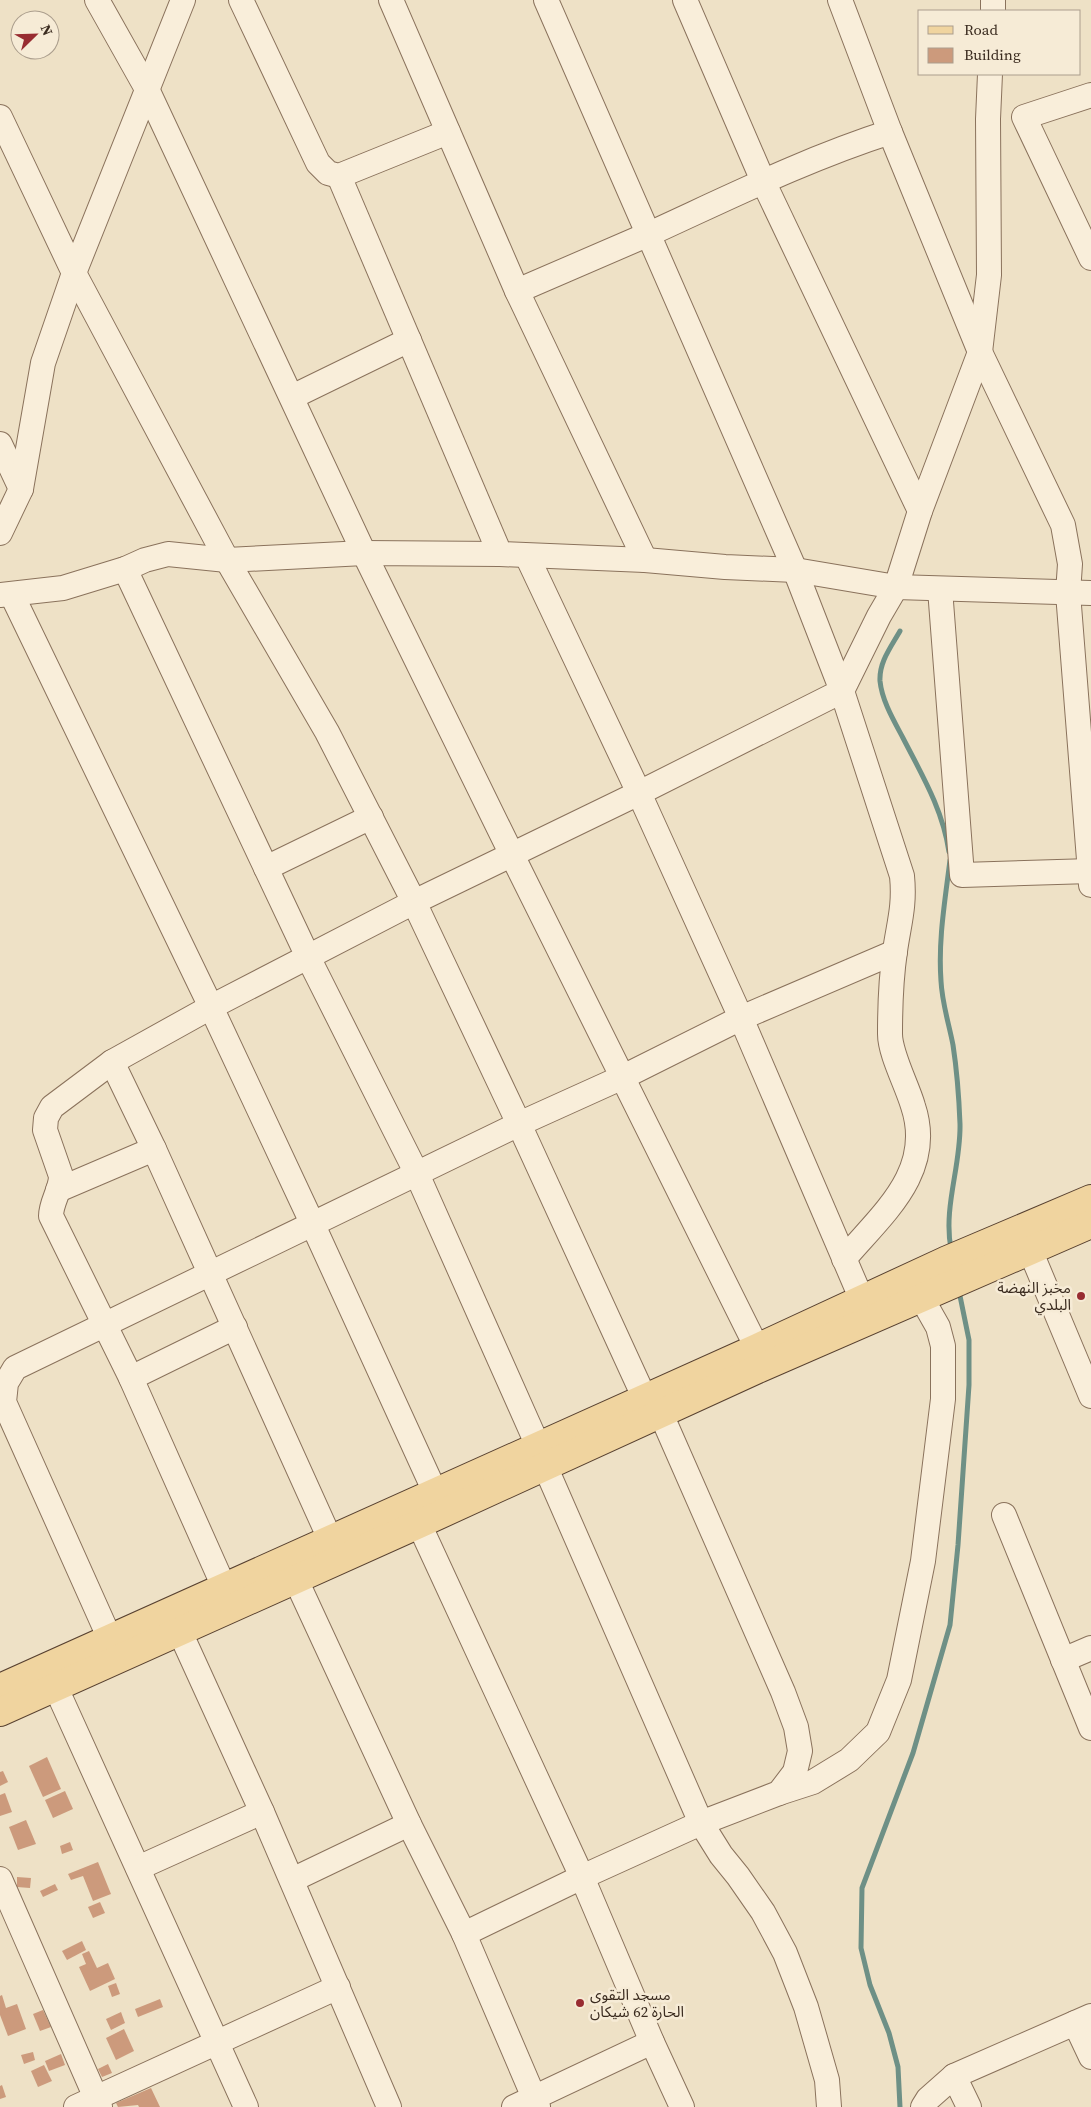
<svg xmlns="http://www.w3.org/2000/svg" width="1091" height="2107" viewBox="0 0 1091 2107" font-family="'Source Serif 4','Noto Sans Arabic',serif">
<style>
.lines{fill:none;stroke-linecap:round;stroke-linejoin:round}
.stream{stroke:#6e9086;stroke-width:5}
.building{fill:#cc9a7c}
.minor-casing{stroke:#8a725c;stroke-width:26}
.major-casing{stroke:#584130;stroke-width:30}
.minor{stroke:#f9eeda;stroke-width:24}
.major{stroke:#f0d49f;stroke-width:28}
.poi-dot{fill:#982c31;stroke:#f6ebd6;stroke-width:2}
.labels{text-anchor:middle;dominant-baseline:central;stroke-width:5;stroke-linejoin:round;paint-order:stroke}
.poi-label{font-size:15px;fill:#3a2b1f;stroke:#f6ebd6;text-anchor:end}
</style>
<rect width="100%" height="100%" fill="#eee1c6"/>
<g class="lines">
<g class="stream">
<path d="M900,631C891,647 879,662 880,681C882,701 894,721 903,738C922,775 943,810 949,852"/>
<path d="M950,860C945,901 938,940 941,981C942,1003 949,1024 953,1045C957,1071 959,1098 960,1124C961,1166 943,1207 951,1249"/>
<path d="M900,2107L898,2067L889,2033L870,1985L861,1948L862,1888L913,1753L950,1625L958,1545L969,1385V1340L959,1291"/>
</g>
</g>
<g class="building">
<path d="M47,1757L61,1789L43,1797L29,1766Z"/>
<path d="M3,1771L8,1782L0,1786V1772Z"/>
<path d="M65,1791L73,1809L53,1818L45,1800Z"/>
<path d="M5,1793L12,1812L0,1816V1795Z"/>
<path d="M26,1820L36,1844L18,1850L9,1827Z"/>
<path d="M70,1842L73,1850L62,1854L60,1846Z"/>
<path d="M98,1862L111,1894L93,1901L83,1876L71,1880L68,1874Z"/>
<path d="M17,1877L31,1878L30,1888L17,1887Z"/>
<path d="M55,1884L58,1890L43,1897L40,1891Z"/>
<path d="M100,1902L105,1913L93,1918L88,1907Z"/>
<path d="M82,1941L86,1950L67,1960L62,1951Z"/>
<path d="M89,1951L97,1968L108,1963L115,1979L90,1991L79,1967L86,1964L82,1954Z"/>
<path d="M116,1983L120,1994L112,1997L108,1986Z"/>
<path d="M2,1995L6,2008L17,2004L26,2029L8,2036L0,2015V1996Z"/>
<path d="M160,1999L163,2007L138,2017L135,2009Z"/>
<path d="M43,2010L51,2027L40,2031L33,2014Z"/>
<path d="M121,2012L125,2023L111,2030L106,2019Z"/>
<path d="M124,2029L134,2051L116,2060L106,2038Z"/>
<path d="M33,2052L35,2060L24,2064L21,2055Z"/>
<path d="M61,2054L65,2065L49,2071L45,2061Z"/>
<path d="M108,2064L112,2073L102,2077L98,2069Z"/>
<path d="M44,2065L52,2081L38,2087L31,2071Z"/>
<path d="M2,2085L6,2097L0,2099V2086Z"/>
<path d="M151,2088L160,2107H139L138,2105L118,2107L116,2103Z"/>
</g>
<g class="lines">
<g class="minor-casing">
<g id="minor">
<path d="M97,0L147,89L364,553L512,855L757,1348"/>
<path d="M241,0L318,163L328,173L339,176L448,132"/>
<path d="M391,0L517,291L645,560"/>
<path d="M685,0L763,181L920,511"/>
<path d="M840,0L890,132L980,352L1063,525L1070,564L1068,593L1091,885"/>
<path d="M993,11V0"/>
<path d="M1091,95L1024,117L1091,258"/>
<path d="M0,117L74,273L227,560L327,732L414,902L519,1124L645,1399"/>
<path d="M339,176L500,554"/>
<path d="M517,291C561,272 605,253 649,234C730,197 806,159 890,132"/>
<path d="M292,397L409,340"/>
<path d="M0,444L21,489"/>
<path d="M0,533L21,489L43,363L74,273L183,0"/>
<path d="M527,556L639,793L741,1018L862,1300"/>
<path d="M125,569L308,957L417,1174L538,1446"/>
<path d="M940,589L962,875L1091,871"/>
<path d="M0,595L63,588L125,569L145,560L168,554L227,560L364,553L500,554L645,560L725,567L795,570L896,587L1091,593"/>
<path d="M12,595L211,1007L313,1225L435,1492"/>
<path d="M266,868L371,817"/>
<path d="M112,1062L154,1149L330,1539"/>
<path d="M58,1190L154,1149"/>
<path d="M1030,1250L1091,1396"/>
<path d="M844,1259C882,1214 935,1172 913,1106C907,1085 890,1054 890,1034C890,1007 891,978 895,951C899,923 905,906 902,876L842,691L879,616L896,587L920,511L980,352L989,275L988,119L990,74"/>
<path d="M131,1378L235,1327"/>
<path d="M545,1466L701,1823L721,1855L738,1876L763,1912L785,1953L806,2007L827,2080L829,2107"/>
<path d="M1004,1515L1091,1728"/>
<path d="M419,1524L582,1877L652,2042L682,2107"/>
<path d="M296,1580L409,1824L464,1934L538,2107"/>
<path d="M224,1587L131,1378L51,1216C51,1202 61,1190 61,1176L45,1130L46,1118L52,1107L112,1062L211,1007L414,902L639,793L842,691L795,570L546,0"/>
<path d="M180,1632L262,1812L389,2107"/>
<path d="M110,1639L4,1402L6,1383L15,1368L519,1124L623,1077L741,1018L895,952"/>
<path d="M1063,1660L1091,1648"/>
<path d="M56,1688L246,2107"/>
<path d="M779,1793L813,1782L849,1760L878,1732L899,1680L923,1561L943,1399V1346L938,1327L921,1297"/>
<path d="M138,1868L262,1812"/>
<path d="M0,1879L100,2107"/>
<path d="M292,1880L409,1824"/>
<path d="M464,1934L582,1877L701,1823L779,1793L795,1772L800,1751L796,1727L783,1692L661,1414"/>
<path d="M1075,2023L1091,2057"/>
<path d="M954,2076L969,2107"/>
<path d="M76,2107L338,1987"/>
<path d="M514,2107L652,2042"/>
<path d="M923,2107L928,2099L954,2076L1091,2016"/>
</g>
</g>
<g class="major-casing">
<g id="major">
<path d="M0,1688L757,1348L945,1261L1091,1199"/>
<path d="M0,1712L419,1524L760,1368L1091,1224"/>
</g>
</g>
<use href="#minor" class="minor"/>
<use href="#major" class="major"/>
</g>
<g class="poi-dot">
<circle cx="1081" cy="1296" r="5"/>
<circle cx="580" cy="2003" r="5"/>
</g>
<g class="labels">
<g class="poi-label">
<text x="1071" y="1287">مخبز النهضة<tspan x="1071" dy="17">البلدي</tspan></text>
<text x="590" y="1994" text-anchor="start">مسجد التقوى<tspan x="590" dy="17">الحارة 62 شيكان</tspan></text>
</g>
</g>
<rect x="918" y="10" width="162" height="65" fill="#f6ebd6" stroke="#ab9e8d"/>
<rect x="928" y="26" width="25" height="8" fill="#f0d49f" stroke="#ab9e8d"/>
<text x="964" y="35" font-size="15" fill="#3a2b1f">Road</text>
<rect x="928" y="48" width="25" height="15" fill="#cc9a7c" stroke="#ab9e8d"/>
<text x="964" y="60" font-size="15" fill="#3a2b1f">Building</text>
<g transform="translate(35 35) rotate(67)"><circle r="24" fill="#f6ebd6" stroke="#ab9e8d"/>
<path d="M0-4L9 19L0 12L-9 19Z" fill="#982c31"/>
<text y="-8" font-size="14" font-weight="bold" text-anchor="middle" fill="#3a2b1f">N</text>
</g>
</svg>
